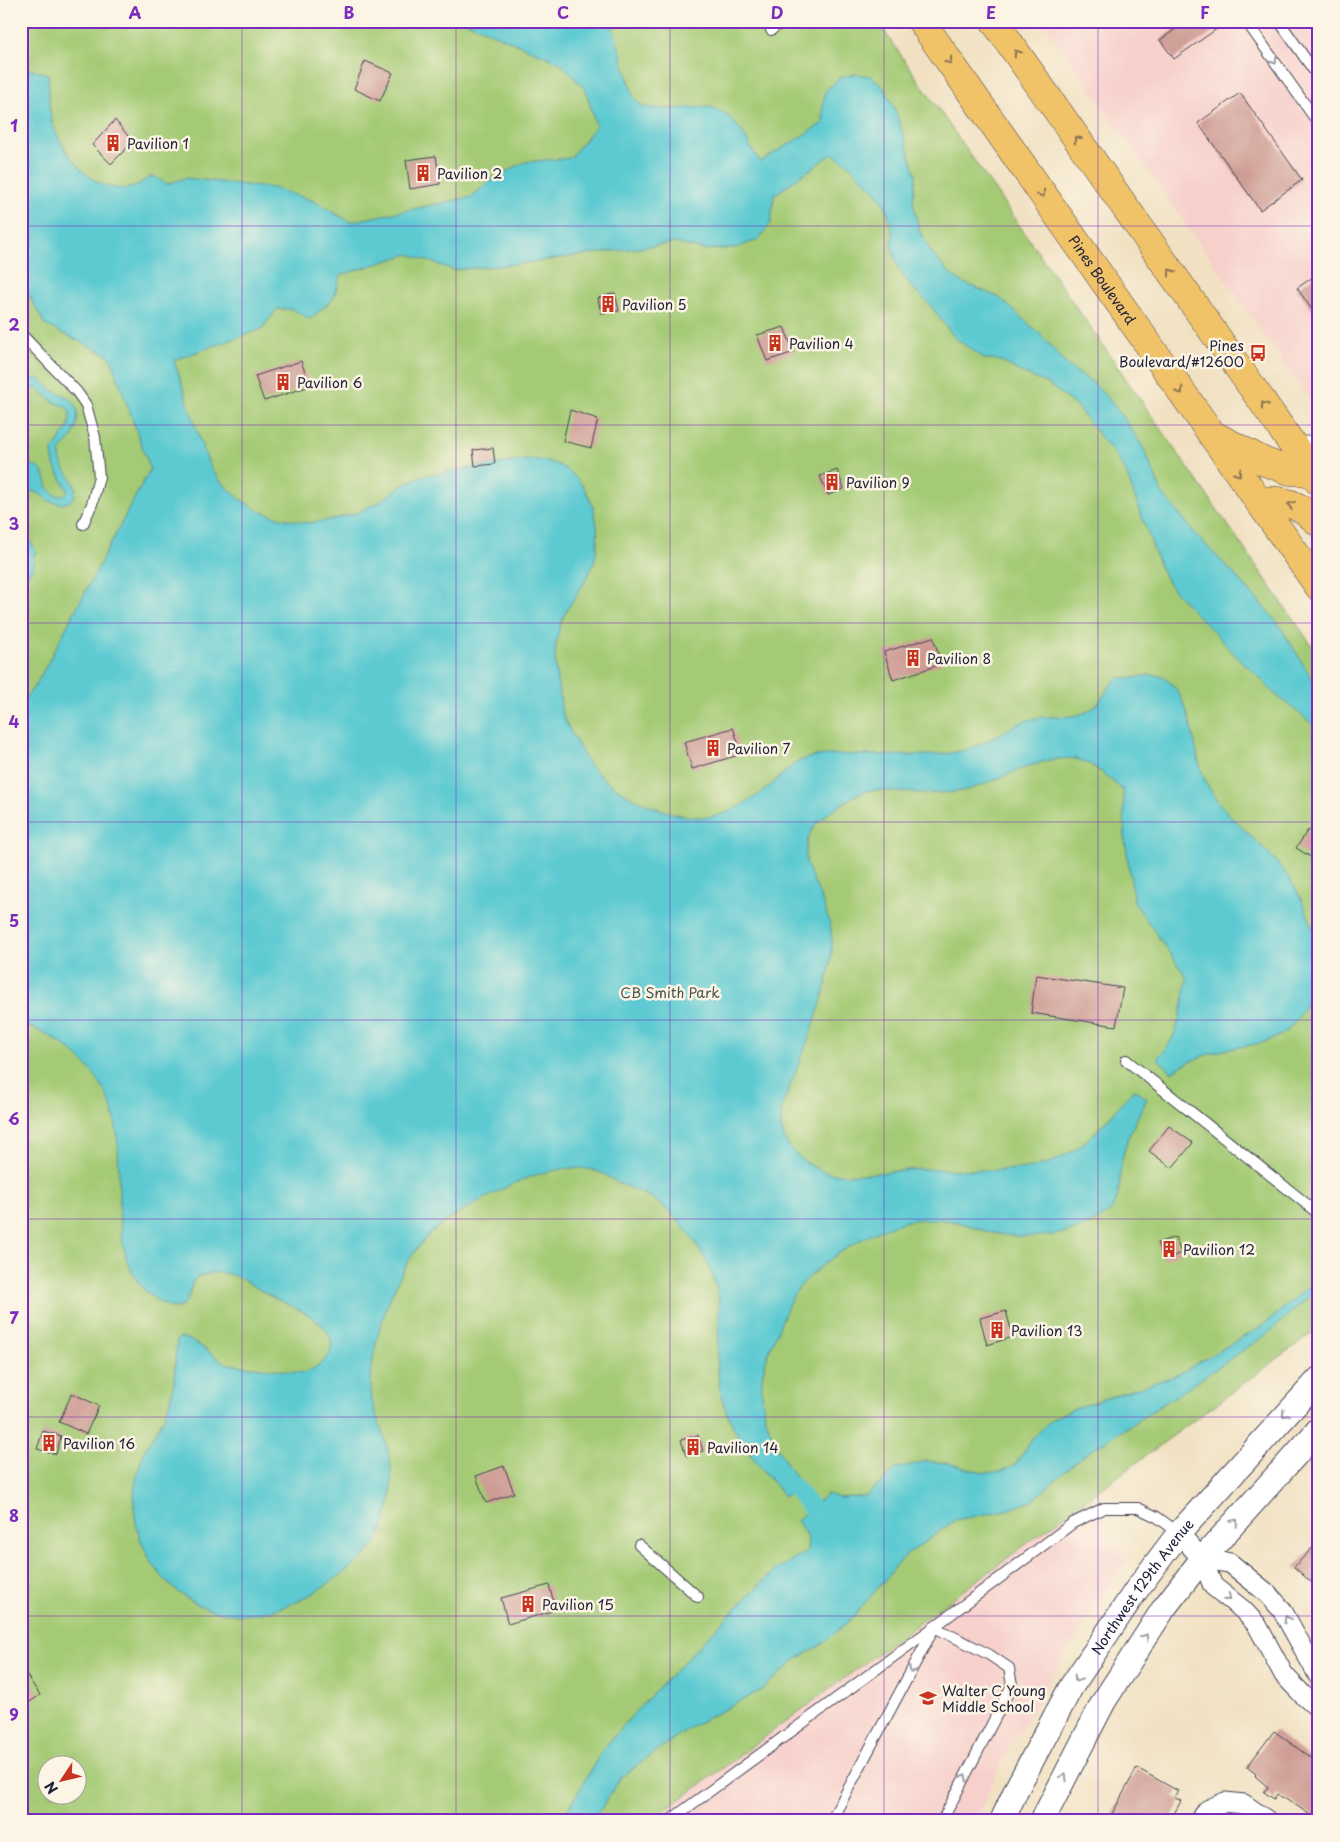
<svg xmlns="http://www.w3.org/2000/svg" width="1340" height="1842" viewBox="0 0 1340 1842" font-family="'Playpen Sans',sans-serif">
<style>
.built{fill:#f7d0cc}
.green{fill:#a4ca75;stroke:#637658;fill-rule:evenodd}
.water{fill:#5dcad2;stroke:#407686}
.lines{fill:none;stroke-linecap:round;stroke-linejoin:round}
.canal{stroke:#5dcad2;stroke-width:18}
.building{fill:#ce9c94}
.service-casing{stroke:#413f4f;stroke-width:12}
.minor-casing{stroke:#413f4f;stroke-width:21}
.tertiary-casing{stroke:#413f4f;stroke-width:26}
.trunk-casing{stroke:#413f4f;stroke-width:29}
.service{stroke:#fff;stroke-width:10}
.minor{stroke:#fff;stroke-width:19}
.tertiary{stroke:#fff;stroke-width:24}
.trunk{stroke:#f1c369;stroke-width:28}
.oneway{stroke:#8a7252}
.oneway2{stroke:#9c9ca7}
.grid{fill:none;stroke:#7b2cbf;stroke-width:1;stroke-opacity:0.55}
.labels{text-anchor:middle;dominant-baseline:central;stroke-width:5;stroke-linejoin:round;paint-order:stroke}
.poi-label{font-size:14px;fill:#22223b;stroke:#fcf5e5;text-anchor:start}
.street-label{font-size:14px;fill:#22223b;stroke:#fcf5e5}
.park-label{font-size:14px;fill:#49544c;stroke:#fcf5e5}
.neatline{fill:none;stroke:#7b2cbf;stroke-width:2}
.grid-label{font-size:16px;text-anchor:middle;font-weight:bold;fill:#7b2cbf}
</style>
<rect width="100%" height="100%" fill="#fcf5e5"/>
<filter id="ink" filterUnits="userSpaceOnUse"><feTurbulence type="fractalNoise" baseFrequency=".02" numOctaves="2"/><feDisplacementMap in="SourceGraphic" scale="10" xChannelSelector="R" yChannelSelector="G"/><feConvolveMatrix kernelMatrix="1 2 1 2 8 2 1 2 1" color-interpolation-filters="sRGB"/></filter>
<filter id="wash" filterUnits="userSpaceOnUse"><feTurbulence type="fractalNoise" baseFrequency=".0096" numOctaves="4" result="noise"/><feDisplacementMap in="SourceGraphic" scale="20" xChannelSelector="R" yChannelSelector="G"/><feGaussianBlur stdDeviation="1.12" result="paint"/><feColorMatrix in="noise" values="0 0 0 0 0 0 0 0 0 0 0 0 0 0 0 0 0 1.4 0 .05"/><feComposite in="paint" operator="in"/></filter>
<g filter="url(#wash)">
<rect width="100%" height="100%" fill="#f1e1c2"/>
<g class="built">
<path d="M1042,21H1319V412Z"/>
<path d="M1083,1501L1126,1560L1072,1643L1006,1753L976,1821H651Z"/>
</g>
<path class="green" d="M21,21H877L1319,656V1328L651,1821H21ZM48,1764H78V1794H48Z"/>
<g class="water">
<path d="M464,21H607L612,24L634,98L643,107L662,109L712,107L727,115L741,130L760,162L823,123V104L825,91L841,77L856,74L871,76L884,88L895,109L916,174L913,202L919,230L931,252L950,274L964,283L1000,298L1041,335L1068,366L1093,383L1108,398L1128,424L1145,451L1162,493L1198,537L1237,577L1278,623L1319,690V731L1310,722L1270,690L1265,683L1250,668L1243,663L1211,629L1186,604L1169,584L1160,567L1126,473L1116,456L1077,407L1048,384L1022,373L1001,361L985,359L955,338L930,305L911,286L899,270L891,246L893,234L887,209L877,193L847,163L832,154L774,195L771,223L758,240L735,248L705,250L674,243L517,264L454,270L408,254L341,275L333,299L310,319L292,309H277L262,329L174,360L204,452L211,468L221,482L240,499L259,511L281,518L308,523L330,520L356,513L379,502L400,487L421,476L524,460H538C589,463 609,528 591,570C584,587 566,607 561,623C552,653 555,668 560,697C561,705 561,713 565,720C568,729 574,736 578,745C583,753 586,762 593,769C619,797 687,829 725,813C739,807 754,798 766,789C777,781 786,769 798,762C816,752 844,755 864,755C897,754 940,759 971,748C993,741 1012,723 1035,718C1054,715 1074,720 1090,710C1103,702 1106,687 1118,678C1123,677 1128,678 1133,678C1145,676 1155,672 1166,679C1192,697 1193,752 1205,780C1218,809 1247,831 1269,854C1288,873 1301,895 1310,921C1318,941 1321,959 1315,980C1310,997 1300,1020 1285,1032C1269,1045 1244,1045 1224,1050C1205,1054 1188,1061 1172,1072L1157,1058C1180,1038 1182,1007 1187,978L1134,902L1125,839L1123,790C1110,780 1093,762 1076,759C1043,754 1001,780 970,789C946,795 922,793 898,792C888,791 877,789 867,791C859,792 851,798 844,803C819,818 803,831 806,862C814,884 827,907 831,931C839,975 799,1062 782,1106C779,1121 781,1137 791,1149C800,1159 815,1170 829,1173C861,1178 896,1169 928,1169C962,1169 1018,1174 1049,1163C1087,1149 1108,1118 1134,1089L1147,1099C1137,1117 1128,1135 1123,1155C1117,1176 1125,1203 1103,1217C1073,1237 1028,1240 993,1233C980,1230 967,1224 953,1221C939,1219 922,1218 908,1221C872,1229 816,1263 795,1293C787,1305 782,1321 776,1335C768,1353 760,1372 762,1393C763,1425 781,1457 799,1482L785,1497C760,1467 735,1440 723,1402C713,1369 720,1337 719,1304C716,1264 681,1214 646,1195C638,1191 629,1188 620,1184C614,1181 608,1176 602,1173C569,1159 522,1178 493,1194C471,1206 446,1218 428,1236C394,1269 365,1354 372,1400C375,1416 383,1431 387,1447C395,1477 393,1517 375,1543C365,1559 347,1570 332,1581C309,1597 284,1610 255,1614C196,1622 143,1574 135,1517C132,1494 136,1470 146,1448C154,1434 164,1421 169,1405C176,1383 174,1363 177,1341L179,1338C192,1336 214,1358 228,1364L303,1373C314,1369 328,1362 331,1349C336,1322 292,1307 272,1297C259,1290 239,1275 224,1273C216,1271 205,1275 197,1277C188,1285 192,1299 182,1306C174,1311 165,1305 158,1301C99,1264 130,1167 112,1109C99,1068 61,1036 21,1024V703L36,685L150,469L110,356L45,325L21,280V67L48,74C49,86 48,100 50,112C55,145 91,195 129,188C137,186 146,179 153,176L167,184L185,178L273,188L314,201L350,222L471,197L494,178L525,162L570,158L596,126L586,90L560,63Z"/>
<path d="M31,379H40C45,383 49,389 55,392C60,394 65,395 69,398C82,408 78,425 72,437C69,443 61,447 60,453C59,467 72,476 76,488L74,497L69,502L62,504L49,501L40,494L28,490L26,492L21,488V449L26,462C31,465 37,466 41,470C50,480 42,488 58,496L66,494L68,491L54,465L52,451L69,426L70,412L66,407L52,401L37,388L28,390L21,396V383Z"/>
<path d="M21,540L28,543L31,542L37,553L34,554L33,568L21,582Z"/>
<path d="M1319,1277V1288L1266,1335L1177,1395L1081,1457L1032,1501L1007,1510L955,1520L904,1557L854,1616L824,1643L797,1659L760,1691L690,1727L621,1777L601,1809L591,1821H560L565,1815L603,1749L639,1708L733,1611L774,1571L807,1552L808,1539L797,1520L827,1494L839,1498L866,1496L896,1469L925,1461L947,1463L984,1473L1002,1471L1016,1464L1033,1438L1052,1419L1073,1409L1177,1375L1264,1325Z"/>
</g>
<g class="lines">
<path class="canal" d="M794,1487L811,1508"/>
</g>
<g id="blocks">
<g class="building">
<path d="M1187,21H1228L1174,59L1160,40Z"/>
<path d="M365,61L393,73L380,101L354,89Z"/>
<path d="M1240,93L1302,180L1260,210L1198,123Z"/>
<path d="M115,120L133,142L111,164L92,145Z"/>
<path d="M436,156L440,184L410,189L406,160Z"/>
<path d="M1319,273V320L1297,288Z"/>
<path d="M615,293L619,311L601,313L598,298Z"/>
<path d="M784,327L794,352L767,361L757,335Z"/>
<path d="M301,361L310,386L264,401L255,376Z"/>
<path d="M570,410L598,419L591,448L563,441Z"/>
<path d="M493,448L495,464L475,466L473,450Z"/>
<path d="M837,470L844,489L828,495L820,476Z"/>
<path d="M933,637L942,664L893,680L884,652Z"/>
<path d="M733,728L742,754L692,769L684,742Z"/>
<path d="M1308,830L1319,837V862L1296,848Z"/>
<path d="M1036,975L1123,988L1116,1026L1031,1013Z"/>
<path d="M1169,1126L1193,1143L1172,1168L1149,1151Z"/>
<path d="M1175,1237L1181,1253L1164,1260L1157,1243Z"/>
<path d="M1006,1311L1013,1337L987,1345L980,1318Z"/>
<path d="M72,1393L99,1406L86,1434L59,1422Z"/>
<path d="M43,1431L61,1436L56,1454L37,1449Z"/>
<path d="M698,1435L703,1451L686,1456L681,1440Z"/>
<path d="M504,1466L514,1493L486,1503L476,1476Z"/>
<path d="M1319,1541V1589L1294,1567Z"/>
<path d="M549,1585L556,1610L508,1624L501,1598Z"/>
<path d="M21,1667L40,1695L21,1708Z"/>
<path d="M1274,1731L1319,1764V1821L1284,1797L1283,1798L1277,1794L1274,1799L1264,1792L1268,1787L1255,1776L1256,1774L1247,1767Z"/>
<path d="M1137,1768L1178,1791L1174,1797L1181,1801L1170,1821H1108Z"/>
</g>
</g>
</g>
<g filter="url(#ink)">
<use href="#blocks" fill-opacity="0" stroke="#413f4f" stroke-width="1"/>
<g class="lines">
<g class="service-casing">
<g id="service">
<path d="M1246,21L1319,124"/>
<path d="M1279,21L1319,78"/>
<path d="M771,30L783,21"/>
<path d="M21,334L77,392L86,405L95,437L99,477L92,504L83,524"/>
<path d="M1295,444L1319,439"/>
<path d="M1126,1060L1319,1214"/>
<path d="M639,1545L698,1597"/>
<path d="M934,1627L988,1654L1009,1668L1012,1685L942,1821"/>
<path d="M669,1821L934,1627L1073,1523L1104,1508H1138L1157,1517L1179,1533"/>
<path d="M831,1821L933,1630"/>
</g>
</g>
<g class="minor-casing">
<g id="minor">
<path d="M1179,1533L1202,1559L1213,1586L1243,1610L1257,1625L1284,1675L1304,1696L1319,1709"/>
<path d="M1202,1559L1230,1563L1268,1594L1282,1610L1319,1677"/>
<path d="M1200,1821L1207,1810L1225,1802L1244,1804L1268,1821"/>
</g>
</g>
<g class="tertiary-casing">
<g id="tertiary">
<path id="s1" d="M1002,1821L1017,1788L1071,1687L1137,1589L1179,1533L1319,1379"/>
<path d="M1042,1821L1104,1701L1164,1608L1202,1559L1319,1429"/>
</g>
</g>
<g class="trunk-casing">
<g id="trunk">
<path id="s2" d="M921,21L1319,587"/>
<path d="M994,21L1319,482"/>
<path d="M1216,436L1265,462L1290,471L1311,472"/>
<path d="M1259,502C1282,497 1302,506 1319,523"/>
</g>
</g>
<use href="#service" class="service"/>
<use href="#minor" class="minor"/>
<use href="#tertiary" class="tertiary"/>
<use href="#trunk" class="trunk"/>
</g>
<defs><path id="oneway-chevron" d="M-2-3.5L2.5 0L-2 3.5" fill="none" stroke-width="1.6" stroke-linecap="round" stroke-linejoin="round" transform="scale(1.25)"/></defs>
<g class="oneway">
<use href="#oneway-chevron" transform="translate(1017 53) rotate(-125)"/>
<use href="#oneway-chevron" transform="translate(949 61) rotate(55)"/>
<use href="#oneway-chevron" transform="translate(1077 139) rotate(-125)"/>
<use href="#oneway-chevron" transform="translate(1042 194) rotate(55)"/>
<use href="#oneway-chevron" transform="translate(1171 272) rotate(-125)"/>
<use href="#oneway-chevron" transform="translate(1180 391) rotate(55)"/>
<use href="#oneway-chevron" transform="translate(1264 405) rotate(-125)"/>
<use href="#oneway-chevron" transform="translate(1238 473) rotate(55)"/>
<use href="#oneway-chevron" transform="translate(1291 505) rotate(-158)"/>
</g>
<g class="oneway2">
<use href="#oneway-chevron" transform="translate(1274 61) rotate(55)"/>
<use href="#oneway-chevron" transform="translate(1285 1414) rotate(132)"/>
<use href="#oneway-chevron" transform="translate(1235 1522) rotate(-49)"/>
<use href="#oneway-chevron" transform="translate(1228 1598) rotate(39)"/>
<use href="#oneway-chevron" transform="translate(1287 1619) rotate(-119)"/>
<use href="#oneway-chevron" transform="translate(1145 1637) rotate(-57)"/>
<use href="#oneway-chevron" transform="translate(912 1670) rotate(118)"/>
<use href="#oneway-chevron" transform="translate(1077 1679) rotate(124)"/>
<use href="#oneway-chevron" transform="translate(964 1777) rotate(-63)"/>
<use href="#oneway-chevron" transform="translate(1064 1777) rotate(-62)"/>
</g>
</g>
<path class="grid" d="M242,21V1821M456,21V1821M670,21V1821M884,21V1821M1098,21V1821M21,226H1319M21,425H1319M21,623H1319M21,822H1319M21,1020H1319M21,1219H1319M21,1417H1319M21,1616H1319"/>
<defs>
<g id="building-bare" transform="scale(1.35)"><path d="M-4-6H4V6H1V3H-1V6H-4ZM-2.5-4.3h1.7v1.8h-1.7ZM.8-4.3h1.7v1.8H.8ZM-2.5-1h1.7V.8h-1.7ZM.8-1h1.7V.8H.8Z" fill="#c8321e" stroke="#fcf5e5" stroke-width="2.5" paint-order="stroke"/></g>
<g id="bus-bare" transform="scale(1.35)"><path d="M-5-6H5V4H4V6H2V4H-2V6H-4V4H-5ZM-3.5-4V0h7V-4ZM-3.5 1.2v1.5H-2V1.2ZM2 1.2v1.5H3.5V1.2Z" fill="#c8321e" stroke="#fcf5e5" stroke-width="2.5" paint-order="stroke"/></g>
<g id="school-bare" transform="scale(1.35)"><path d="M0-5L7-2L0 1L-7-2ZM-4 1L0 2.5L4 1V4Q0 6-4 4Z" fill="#c8321e" stroke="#fcf5e5" stroke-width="2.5" paint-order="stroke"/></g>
</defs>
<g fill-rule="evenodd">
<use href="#building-bare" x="113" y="143"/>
<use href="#building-bare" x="423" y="173"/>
<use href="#building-bare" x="608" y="304"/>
<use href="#building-bare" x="775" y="343"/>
<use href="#bus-bare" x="1258" y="353"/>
<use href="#building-bare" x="283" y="382"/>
<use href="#building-bare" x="832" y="482"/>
<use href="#building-bare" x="913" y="658"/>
<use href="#building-bare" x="713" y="748"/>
<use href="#building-bare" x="1169" y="1249"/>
<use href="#building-bare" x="997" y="1330"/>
<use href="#building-bare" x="49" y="1443"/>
<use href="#building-bare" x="693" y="1447"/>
<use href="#building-bare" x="528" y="1604"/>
<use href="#school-bare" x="928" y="1698"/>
</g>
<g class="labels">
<g class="poi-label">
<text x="127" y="143">Pavilion 1</text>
<text x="437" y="173">Pavilion 2</text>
<text x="622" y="304">Pavilion 5</text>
<text x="789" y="343">Pavilion 4</text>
<text x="1244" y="345" text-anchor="end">Pines<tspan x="1244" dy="16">Boulevard/#12600</tspan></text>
<text x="297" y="382">Pavilion 6</text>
<text x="846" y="482">Pavilion 9</text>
<text x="927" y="658">Pavilion 8</text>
<text x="727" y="748">Pavilion 7</text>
<text x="1183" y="1249">Pavilion 12</text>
<text x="1011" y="1330">Pavilion 13</text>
<text x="63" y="1443">Pavilion 16</text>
<text x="707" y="1447">Pavilion 14</text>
<text x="542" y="1604">Pavilion 15</text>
<text x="942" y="1690">Walter C Young<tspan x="942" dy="16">Middle School</tspan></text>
</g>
<g class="street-label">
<text stroke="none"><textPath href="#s2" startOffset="316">Pines Boulevard</textPath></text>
<text stroke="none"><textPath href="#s1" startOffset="274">Northwest 129th Avenue</textPath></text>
</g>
<g class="park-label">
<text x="670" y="992">CB Smith Park</text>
</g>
</g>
<rect width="1340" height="1842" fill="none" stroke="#fcf5e5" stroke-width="55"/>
<g transform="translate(62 1780) rotate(235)"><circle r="24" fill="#fcf5e5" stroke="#a5a1a1"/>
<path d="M0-4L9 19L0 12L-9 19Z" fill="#c8321e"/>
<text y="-8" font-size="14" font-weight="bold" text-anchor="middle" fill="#22223b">N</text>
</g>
<rect x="28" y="28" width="1284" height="1786" class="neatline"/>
<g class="grid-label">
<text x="135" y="19">A</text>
<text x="349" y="19">B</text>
<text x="563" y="19">C</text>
<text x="777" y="19">D</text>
<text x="991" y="19">E</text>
<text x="1205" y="19">F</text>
<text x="14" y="132">1</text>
<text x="14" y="331">2</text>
<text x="14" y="530">3</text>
<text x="14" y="728">4</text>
<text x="14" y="927">5</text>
<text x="14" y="1125">6</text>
<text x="14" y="1324">7</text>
<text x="14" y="1522">8</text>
<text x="14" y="1721">9</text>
</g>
</svg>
